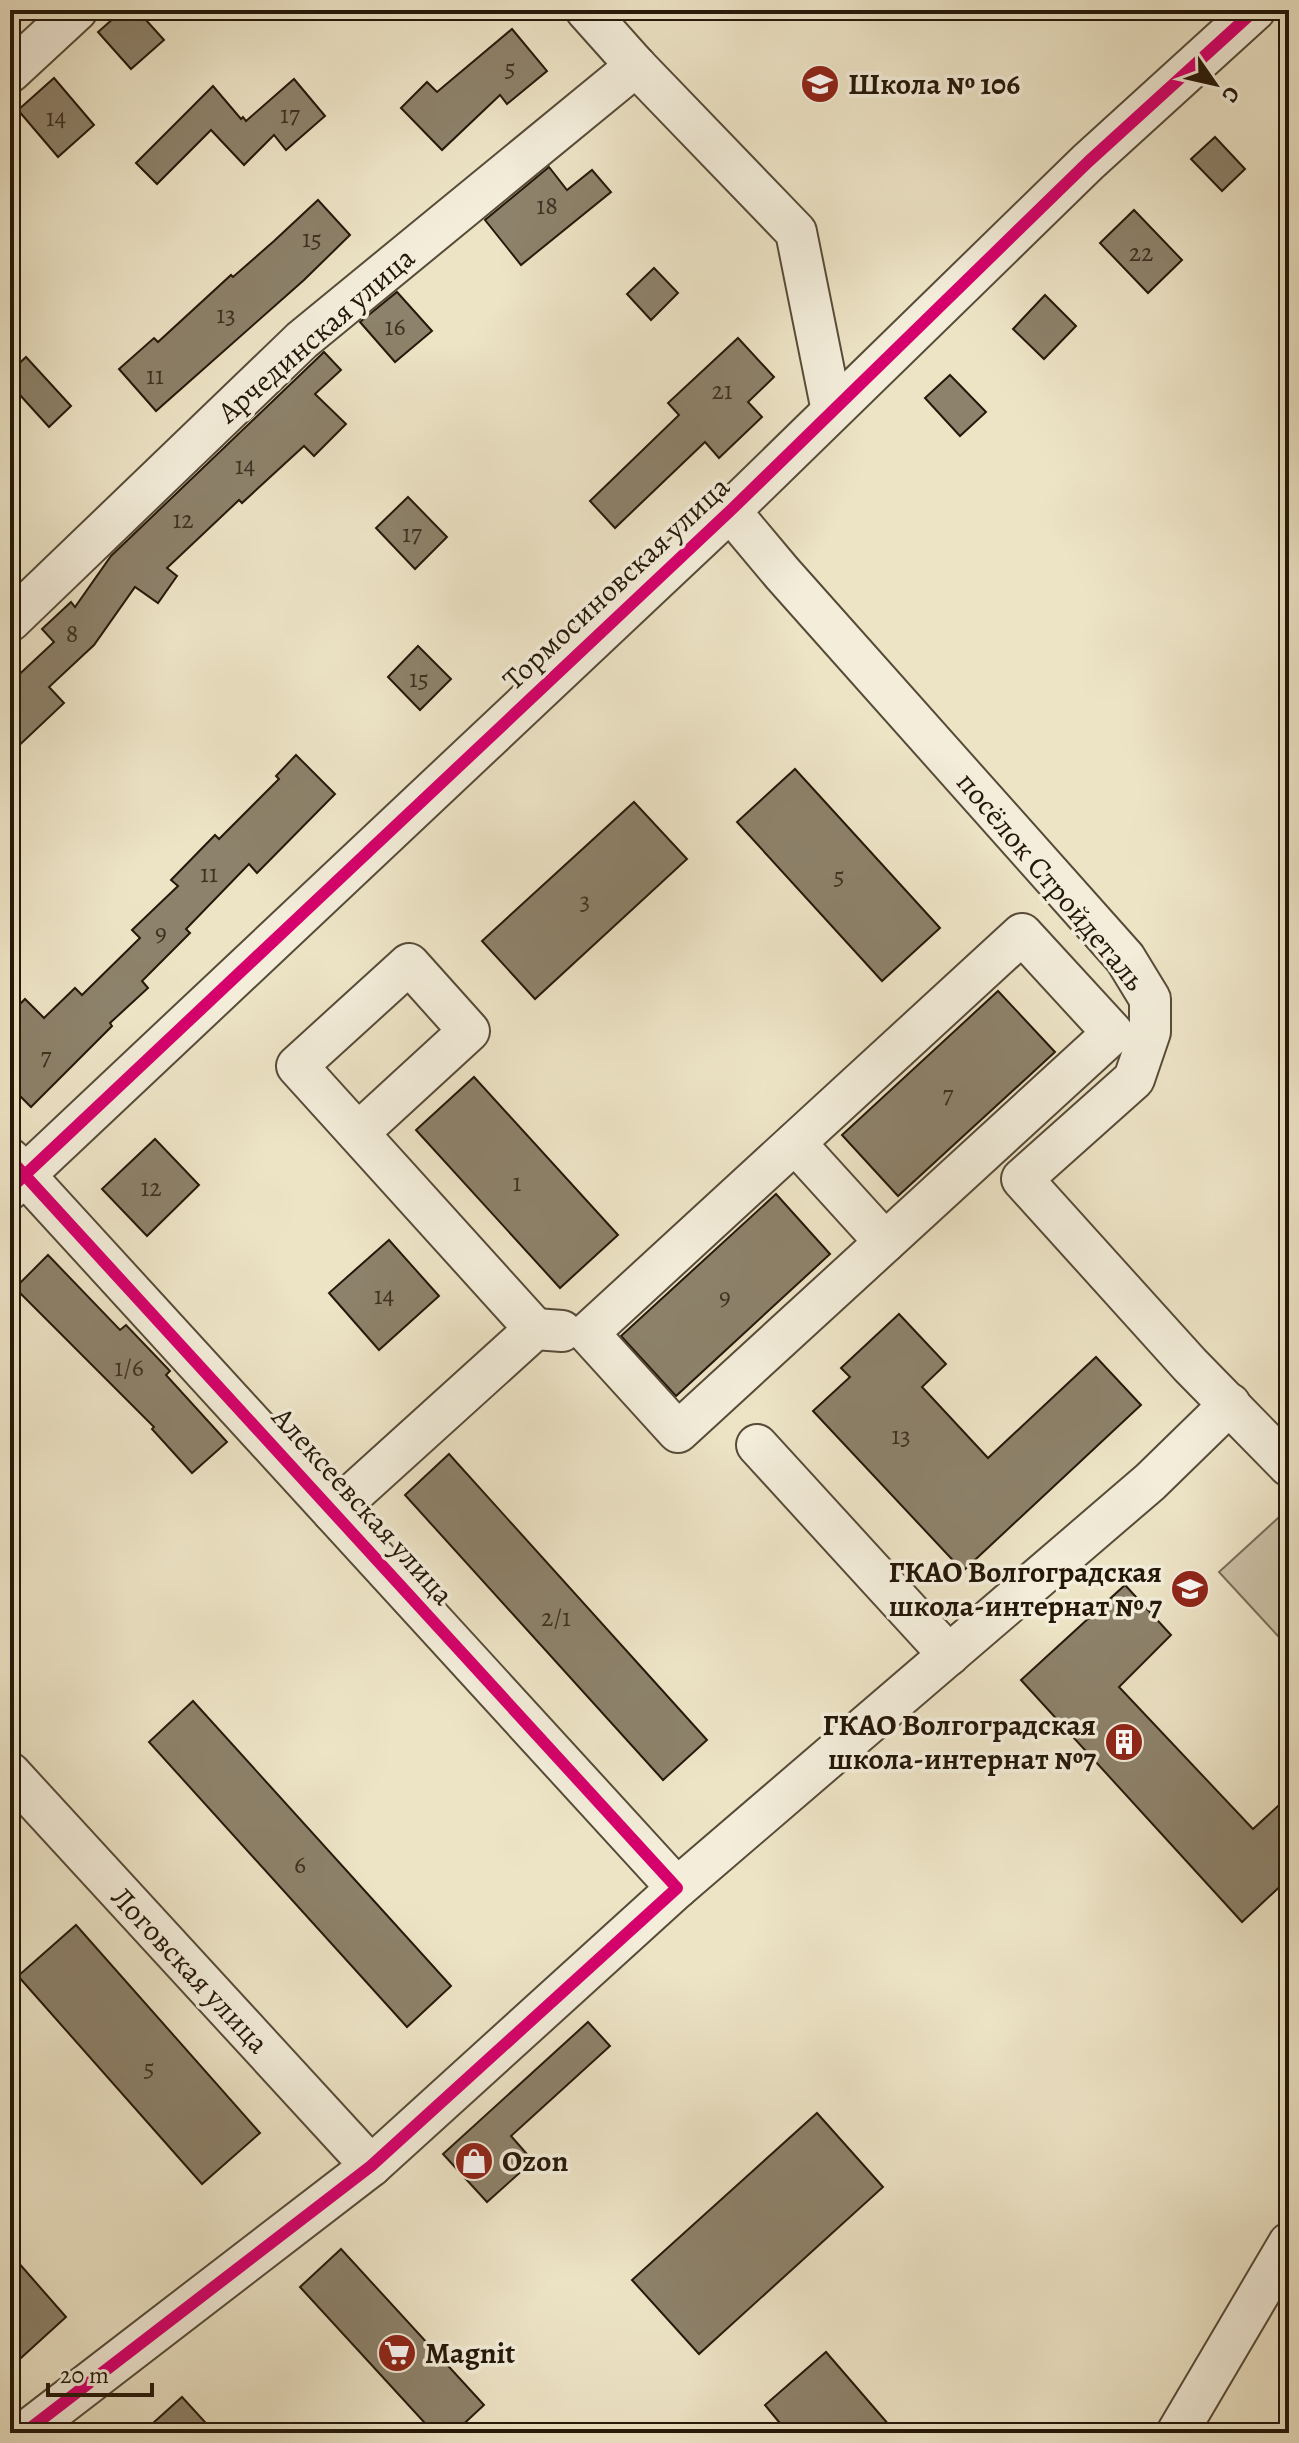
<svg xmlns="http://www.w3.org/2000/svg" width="1299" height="2443" viewBox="0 0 1299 2443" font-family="Alegreya,serif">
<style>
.green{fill:#cbc1a6;stroke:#786c58;stroke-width:2}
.building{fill:#8d826b;stroke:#251809;stroke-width:2}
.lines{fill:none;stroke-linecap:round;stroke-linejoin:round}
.minor-casing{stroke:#574b38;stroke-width:44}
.minor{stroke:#f3edda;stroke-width:40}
.cycleway-casing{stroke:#f3edda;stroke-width:17}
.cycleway{stroke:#d6006c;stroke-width:12}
.labels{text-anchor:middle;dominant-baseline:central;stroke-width:7;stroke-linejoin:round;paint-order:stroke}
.number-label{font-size:26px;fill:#3f3222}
.poi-label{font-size:30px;font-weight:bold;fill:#251809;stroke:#f3edda;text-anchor:start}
.street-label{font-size:30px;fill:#251809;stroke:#f3edda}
</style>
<rect width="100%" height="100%" fill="#ede4c6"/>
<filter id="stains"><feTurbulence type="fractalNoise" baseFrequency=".0025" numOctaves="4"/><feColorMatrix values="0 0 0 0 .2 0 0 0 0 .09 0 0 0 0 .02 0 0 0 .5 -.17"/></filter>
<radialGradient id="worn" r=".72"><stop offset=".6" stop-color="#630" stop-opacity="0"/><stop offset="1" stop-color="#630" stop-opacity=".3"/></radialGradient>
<path class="green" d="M1289,1508V1648L1219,1572Z"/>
<g class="building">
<path d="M123,10H137L164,40L131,69L98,32Z"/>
<path d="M512,29L547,71L507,104L500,95L442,150L401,108L427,82L437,92Z"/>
<path d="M54,78L94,125L58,157L18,110Z"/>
<path d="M294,79L325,116L286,150L274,135L244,165L211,130L157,184L136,163L213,86L241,119L243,117L246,121Z"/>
<path d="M1215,137L1245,169L1222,191L1191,159Z"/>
<path d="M549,167L567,190L592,170L611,192L521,265L485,220Z"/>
<path d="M318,200L350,235L304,280L156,411L119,369L154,338L158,342L231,275L233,277L274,241Z"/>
<path d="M1134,210L1182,260L1148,293L1100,243Z"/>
<path d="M654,268L678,293L651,320L627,294Z"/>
<path d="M397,292L432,331L395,362L360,322Z"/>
<path d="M1045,295L1076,326L1044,359L1013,329Z"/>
<path d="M738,338L774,377L748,402L762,417L719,458L705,442L615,528L590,501L679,415L668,403Z"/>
<path d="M324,352L341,370L315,394L346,424L314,456L304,446L242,503L239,500L167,568L177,576L158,603L135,587L94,645L49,687L64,703L10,754V683L54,642L42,629L71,602L75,607L111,556Z"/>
<path d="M26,357L71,406L49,427L10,384V372Z"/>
<path d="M950,375L986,412L960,436L925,398Z"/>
<path d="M408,497L447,537L415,569L376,528Z"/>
<path d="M418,646L451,679L420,710L388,677Z"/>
<path d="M296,755L335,794L257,873L249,864L186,929L190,933L142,981L148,988L110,1023L112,1026L31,1107L10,1086V1014L25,999L44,1018L75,988L82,995L140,938L132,930L178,886L171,880L215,835L219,839L279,779L276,776Z"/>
<path d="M795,769L940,928L882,981L737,822Z"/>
<path d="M634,802L687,859L535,999L482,941Z"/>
<path d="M998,991L1055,1052L898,1196L842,1135Z"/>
<path d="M474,1077L618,1235L560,1288L416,1130Z"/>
<path d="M155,1139L199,1185L147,1236L102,1189Z"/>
<path d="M776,1194L830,1254L676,1396L621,1336Z"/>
<path d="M389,1240L439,1296L379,1350L329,1293Z"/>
<path d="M48,1255L120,1330L126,1325L170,1371L166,1375L227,1442L192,1473L152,1429L154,1427L15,1288Z"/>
<path d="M899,1314L946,1364L922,1387L988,1458L1096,1357L1141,1405L963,1571L813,1411L850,1377L841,1368Z"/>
<path d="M449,1454L707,1740L663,1780L405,1495Z"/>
<path d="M1125,1585L1171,1635L1119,1687L1253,1829L1289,1796V1878L1242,1922L1021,1680Z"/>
<path d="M193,1701L451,1986L407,2027L149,1742Z"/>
<path d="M76,1925L260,2133L202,2184L18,1976Z"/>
<path d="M588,2022L610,2046L511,2136L533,2161L487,2202L443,2154Z"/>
<path d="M817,2113L883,2187L699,2354L632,2280Z"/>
<path d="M341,2249L484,2405L454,2433H434L300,2287Z"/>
<path d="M10,2253L66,2317L10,2368Z"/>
<path d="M826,2352L896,2433H788L765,2405Z"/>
<path d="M182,2397L215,2433H142Z"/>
</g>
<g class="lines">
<g class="minor-casing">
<g id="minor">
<path d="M586,10L636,66L796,232L832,411"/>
<path d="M10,72L77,10"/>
<path d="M730,511L782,573L1125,958L1150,999V1032L1134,1079L1022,1179L1190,1365L1289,1466"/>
<path d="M10,621L302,340L636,66"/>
<path d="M1022,934L1113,1033L678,1432L588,1333Z"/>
<path d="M358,1133L469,1031L409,964L297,1066L535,1329"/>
<path d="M795,1143L885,1242"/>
<path d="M10,1159L677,1888"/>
<path d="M10,1189L730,511L1088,162L1255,10"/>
<path d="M757,1445L949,1655"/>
<path d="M333,1512L535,1329L562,1331"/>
<path d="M10,1773L371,2166"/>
<path d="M24,2433L371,2166L677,1888L1150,1482L1230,1404"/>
<path d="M1177,2433L1289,2243"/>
</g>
</g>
<use href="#minor" class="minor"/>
<g class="cycleway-casing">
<g id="cycleway">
<path d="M10,1159L677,1888L371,2166L24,2433"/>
<path d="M10,1189L730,511L1088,162L1255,10"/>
</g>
</g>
<use href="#cycleway" class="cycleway"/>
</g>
<defs>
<g id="school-disc" transform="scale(2)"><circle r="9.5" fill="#8f2418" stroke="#f3edda"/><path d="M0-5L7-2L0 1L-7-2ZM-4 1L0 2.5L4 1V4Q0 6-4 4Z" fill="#fff"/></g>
<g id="building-disc" transform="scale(2)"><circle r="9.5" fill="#8f2418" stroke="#f3edda"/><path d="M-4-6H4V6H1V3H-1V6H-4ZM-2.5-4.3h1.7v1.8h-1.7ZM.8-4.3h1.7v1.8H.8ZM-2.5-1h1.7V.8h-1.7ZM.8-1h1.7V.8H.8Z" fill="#fff"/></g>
<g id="shop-disc" transform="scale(2)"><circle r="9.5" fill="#8f2418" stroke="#f3edda"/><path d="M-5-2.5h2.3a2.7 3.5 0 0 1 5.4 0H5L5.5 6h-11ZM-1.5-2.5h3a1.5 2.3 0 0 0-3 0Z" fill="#fff"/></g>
<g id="supermarket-disc" transform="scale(2)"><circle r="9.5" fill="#8f2418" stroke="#f3edda"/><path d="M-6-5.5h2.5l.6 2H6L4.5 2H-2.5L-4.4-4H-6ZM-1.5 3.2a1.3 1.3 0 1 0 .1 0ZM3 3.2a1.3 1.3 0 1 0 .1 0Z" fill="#fff"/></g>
</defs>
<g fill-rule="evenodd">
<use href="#school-disc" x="820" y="84"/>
<use href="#school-disc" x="1190" y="1589"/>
<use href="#building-disc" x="1124" y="1742"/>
<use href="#shop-disc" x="474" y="2161"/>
<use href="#supermarket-disc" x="397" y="2353"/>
</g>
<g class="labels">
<g class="number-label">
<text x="510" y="67">5</text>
<text x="290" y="114">17</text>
<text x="56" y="117">14</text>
<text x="547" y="205">18</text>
<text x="312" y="238">15</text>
<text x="1141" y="252">22</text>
<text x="226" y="314">13</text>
<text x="395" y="326">16</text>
<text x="155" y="375">11</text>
<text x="722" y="390">21</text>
<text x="245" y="465">14</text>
<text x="183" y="519">12</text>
<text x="412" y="533">17</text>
<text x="72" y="633">8</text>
<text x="419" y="678">15</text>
<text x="209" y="873">11</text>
<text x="839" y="875">5</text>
<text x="585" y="900">3</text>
<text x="161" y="932">9</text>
<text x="46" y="1056">7</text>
<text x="948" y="1094">7</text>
<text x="517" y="1182">1</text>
<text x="151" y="1187">12</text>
<text x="384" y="1295">14</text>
<text x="725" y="1296">9</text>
<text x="129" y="1367">1/6</text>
<text x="901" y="1435">13</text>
<text x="556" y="1617">2/1</text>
<text x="300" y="1864">6</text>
<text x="149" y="2067">5</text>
</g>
<g class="poi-label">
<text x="848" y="84">Школа № 106</text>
<text x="1162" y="1572" text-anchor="end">ГКАО Волгоградская<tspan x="1162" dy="34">школа-интернат № 7</tspan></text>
<text x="1096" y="1725" text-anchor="end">ГКАО Волгоградская<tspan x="1096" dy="34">школа-интернат №7</tspan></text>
<text x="502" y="2161">Ozon</text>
<text x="425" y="2353">Magnit</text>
</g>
<g class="street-label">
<text transform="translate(316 335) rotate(-41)">Арчединская улица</text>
<text transform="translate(616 583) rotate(-43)">Тормосиновская улица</text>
<text transform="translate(1051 881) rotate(50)">посёлок Стройдеталь</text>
<text transform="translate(363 1506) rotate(48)">Алексеевская улица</text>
<text transform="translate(190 1970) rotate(47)">Логовская улица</text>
</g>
</g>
<rect width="1299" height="2443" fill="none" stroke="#ede4c6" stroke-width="40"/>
<rect x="12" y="12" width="1275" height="2419" fill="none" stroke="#251809" stroke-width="4"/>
<rect x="20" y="20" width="1259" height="2403" fill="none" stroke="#251809" stroke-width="2"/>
<g transform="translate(1215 84) rotate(124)" stroke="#f3edda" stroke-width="6" paint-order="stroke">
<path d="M0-6L14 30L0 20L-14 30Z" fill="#251809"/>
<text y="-12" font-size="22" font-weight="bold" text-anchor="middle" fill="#251809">С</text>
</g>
<path d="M48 2383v12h104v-12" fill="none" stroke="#251809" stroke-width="4"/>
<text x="60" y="2383" font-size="24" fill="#251809" stroke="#f3edda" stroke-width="6" paint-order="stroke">20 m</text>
<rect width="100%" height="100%" filter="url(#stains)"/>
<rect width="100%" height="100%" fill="url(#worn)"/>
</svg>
